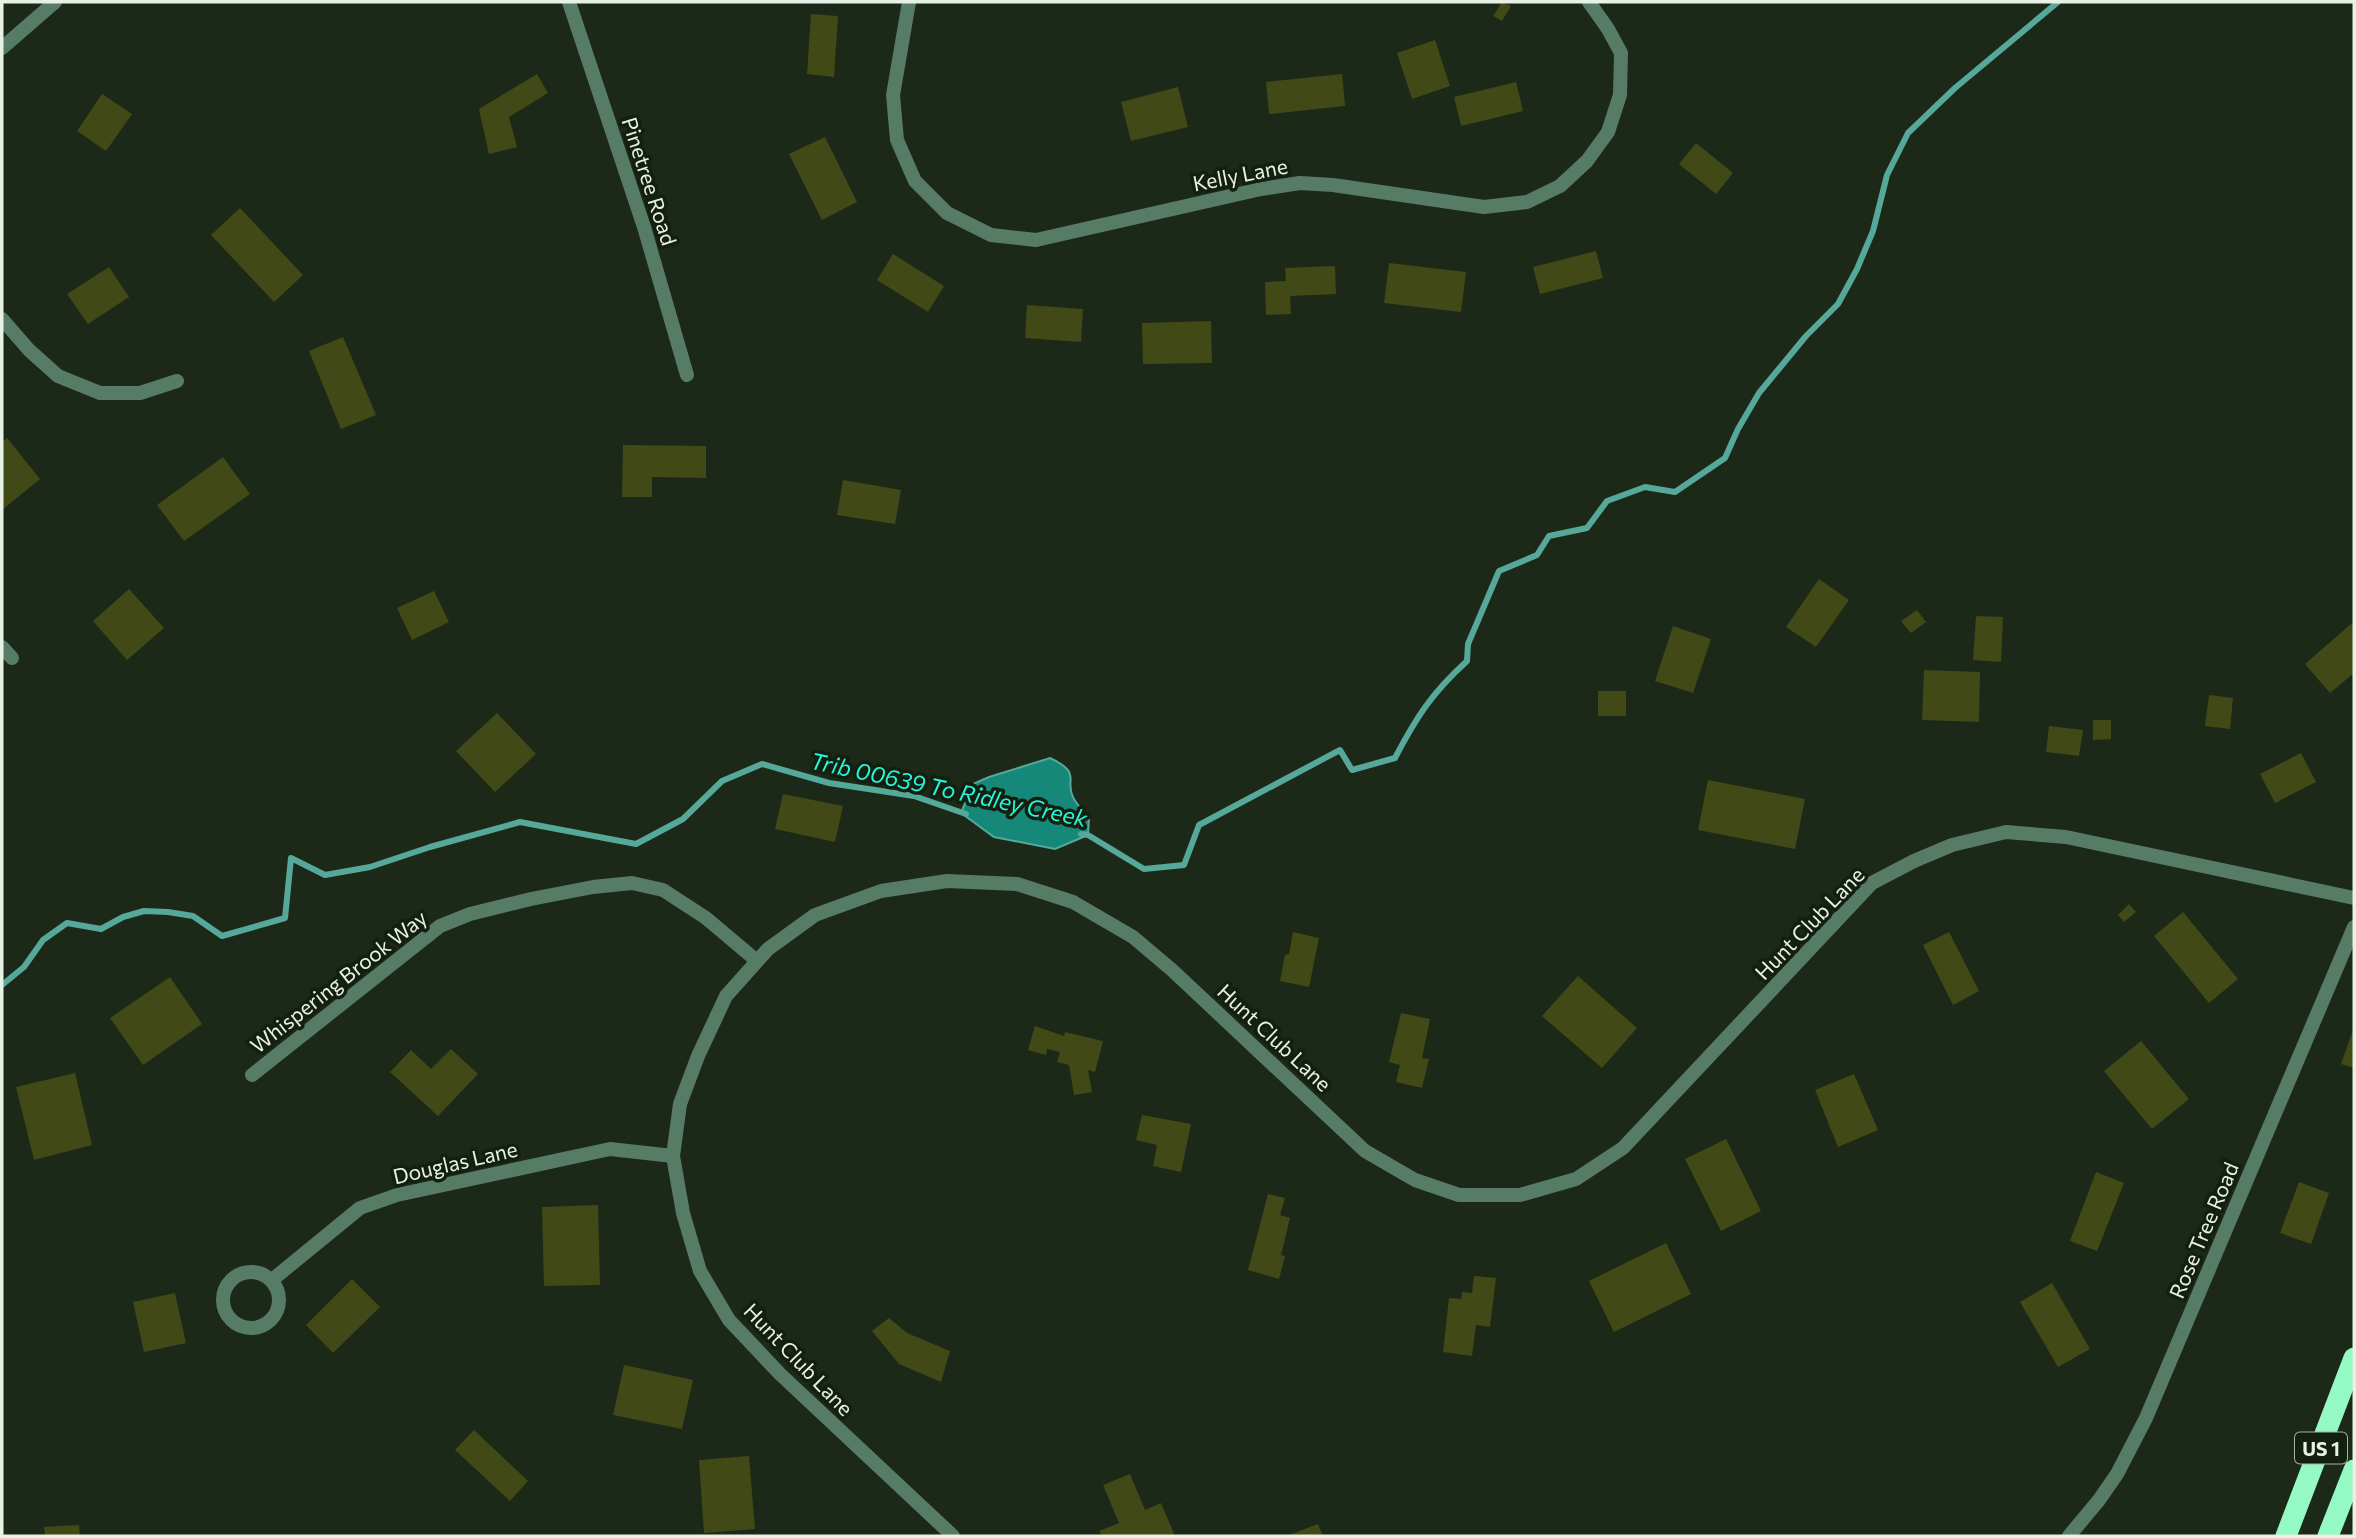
<svg xmlns="http://www.w3.org/2000/svg" width="2356" height="1538" viewBox="0 0 2356 1538" font-family="Commissioner,sans-serif">
<style>
.water{fill:#168879;stroke:#55a89a;stroke-width:2}
.lines{fill:none;stroke-linecap:round;stroke-linejoin:round}
.stream{stroke:#55a89a;stroke-width:6}
.building{fill:#414916}
.minor{stroke:#567c67;stroke-width:14}
.tertiary{stroke:#567c67;stroke-width:14}
.motorway{stroke:#94f9c3;stroke-width:21}
.labels{text-anchor:middle;dominant-baseline:central;stroke-width:7;stroke-linejoin:round;paint-order:stroke}
.shield{fill:#131f0f;stroke:#a8b2a6;stroke-width:2}
.shield-label{font-size:19px;font-weight:bold;fill:#e8f1e6}
.street-label{font-size:21px;fill:#e8f1e6;stroke:#131f0f}
.water-label{font-size:23px;font-style:italic;fill:#29f4da;stroke:#131f0f}
</style>
<rect width="100%" height="100%" fill="#1c2918"/>
<path class="water" d="M1050,758C1084,774 1063,780 1074,799C1078,806 1084,812 1089,818L1088,835L1055,849L994,837L961,813L973,784L989,777Z"/>
<g class="lines">
<g class="stream">
<path d="M1081,834L1088,835L1144,869L1184,865L1199,825L1340,750L1352,770L1395,758C1417,716 1432,693 1467,661L1468,644L1499,571L1537,555L1549,536L1587,528L1607,501L1645,487L1675,492L1725,458L1738,429L1759,393L1806,336L1838,304L1857,269L1873,231L1887,175L1908,133L1955,88L2058,2"/>
<path d="M2,985L24,967L43,940L67,923L101,929L123,917L144,911L168,912L193,916L222,936L285,918L291,858L325,875L370,867L430,847L520,822L636,844L683,819L722,781L762,764L829,783L914,796L966,814"/>
</g>
</g>
<g class="building">
<path d="M1502,2L1511,6L1502,21L1493,16Z"/>
<path d="M811,14L838,16L834,77L807,74Z"/>
<path d="M1435,40L1450,86L1412,99L1397,53Z"/>
<path d="M537,74L548,93L509,117L517,147L489,154L479,109Z"/>
<path d="M1342,74L1345,106L1269,114L1266,82Z"/>
<path d="M1516,82L1523,111L1461,126L1454,97Z"/>
<path d="M1178,87L1188,127L1131,141L1121,102Z"/>
<path d="M102,94L132,114L106,151L77,131Z"/>
<path d="M825,137L857,202L822,220L789,154Z"/>
<path d="M1696,143L1733,173L1716,194L1679,164Z"/>
<path d="M240,208L303,275L274,302L211,235Z"/>
<path d="M1596,251L1603,278L1540,294L1533,267Z"/>
<path d="M893,254L944,286L928,312L877,280Z"/>
<path d="M1389,263L1466,272L1461,312L1384,303Z"/>
<path d="M1335,266L1336,294L1290,296L1291,314L1266,315L1265,282L1286,281L1285,268Z"/>
<path d="M109,267L129,297L88,324L67,294Z"/>
<path d="M1027,305L1083,309L1081,342L1025,338Z"/>
<path d="M1211,321L1212,363L1143,364L1142,323Z"/>
<path d="M343,337L376,415L341,429L309,351Z"/>
<path d="M7,438L40,479L2,510V442Z"/>
<path d="M623,445L706,446V478L652,477V497H622Z"/>
<path d="M223,457L250,494L184,541L157,505Z"/>
<path d="M843,480L901,490L895,524L837,515Z"/>
<path d="M1819,579L1849,600L1816,647L1786,627Z"/>
<path d="M129,589L164,628L127,660L93,621Z"/>
<path d="M434,591L449,622L412,640L397,608Z"/>
<path d="M1917,610L1926,622L1911,633L1901,621Z"/>
<path d="M1976,616L2003,617L2001,662L1973,660Z"/>
<path d="M2351,624L2354,627V673L2330,693L2305,664Z"/>
<path d="M1673,626L1711,639L1693,693L1655,681Z"/>
<path d="M1924,670L1980,672L1979,722L1922,720Z"/>
<rect x="1598" y="691" width="28" height="25"/>
<path d="M2209,695L2233,698L2230,729L2205,726Z"/>
<path d="M497,713L536,754L495,792L456,751Z"/>
<path d="M2093,720H2111V739L2093,740Z"/>
<path d="M2049,726L2083,730L2079,756L2046,752Z"/>
<path d="M2301,753L2316,782L2275,803L2260,774Z"/>
<path d="M1708,780L1805,799L1795,849L1698,830Z"/>
<path d="M783,794L843,806L835,842L775,829Z"/>
<path d="M2129,904L2136,912L2124,922L2118,915Z"/>
<path d="M2183,912L2238,979L2209,1003L2154,936Z"/>
<path d="M1293,932L1319,938L1309,987L1280,981L1285,955L1289,954Z"/>
<path d="M1949,932L1979,991L1953,1005L1923,945Z"/>
<path d="M1578,976L1637,1028L1602,1068L1542,1016Z"/>
<path d="M170,977L202,1024L143,1065L110,1018Z"/>
<path d="M1401,1013L1430,1019L1422,1058L1429,1059L1422,1088L1396,1082L1400,1065L1389,1062Z"/>
<path d="M1035,1026L1064,1036L1065,1032L1103,1041L1095,1072L1088,1070L1092,1092L1074,1095L1069,1065L1057,1062L1060,1052L1047,1049L1046,1055L1028,1050Z"/>
<path d="M2354,1027V1068L2341,1064Z"/>
<path d="M2141,1041L2189,1099L2152,1129L2104,1071Z"/>
<path d="M451,1049L478,1074L438,1116L390,1072L411,1050L431,1069Z"/>
<path d="M75,1073L92,1145L34,1160L16,1087Z"/>
<path d="M1854,1074L1878,1130L1838,1147L1815,1090Z"/>
<path d="M1142,1115L1191,1124L1181,1172L1153,1166L1157,1145L1136,1140Z"/>
<path d="M1726,1139L1761,1211L1721,1231L1685,1159Z"/>
<path d="M2096,1172L2124,1183L2097,1251L2070,1241Z"/>
<path d="M2299,1182L2329,1193L2311,1244L2280,1233Z"/>
<path d="M1268,1194L1285,1198L1280,1215L1290,1218L1281,1255L1285,1256L1279,1279L1248,1270Z"/>
<path d="M598,1205L600,1285L544,1286L542,1207Z"/>
<path d="M1666,1243L1691,1294L1614,1332L1589,1281Z"/>
<path d="M1474,1276L1496,1278L1490,1327L1476,1325L1472,1356L1443,1352L1449,1298L1461,1299L1462,1292L1472,1293Z"/>
<path d="M352,1279L380,1307L333,1353L306,1325Z"/>
<path d="M2052,1283L2090,1349L2058,1367L2020,1302Z"/>
<path d="M175,1293L186,1343L144,1352L133,1302Z"/>
<path d="M889,1318L907,1333L950,1351L941,1382L899,1364L872,1331Z"/>
<path d="M624,1365L693,1380L682,1429L613,1415Z"/>
<path d="M474,1430L528,1481L510,1501L455,1450Z"/>
<path d="M749,1456L755,1529L704,1533L699,1460Z"/>
<path d="M1130,1474L1145,1510L1161,1503L1175,1536H1102L1099,1531L1119,1523L1103,1485Z"/>
<path d="M1318,1524L1323,1536H1286Z"/>
<path d="M79,1525L80,1536H45L44,1527Z"/>
</g>
<g class="lines">
<g class="minor">
<path d="M569,2L644,227L687,375"/>
<path d="M909,2L893,95L897,140L915,181L947,213L991,235L1036,240L1261,189L1300,183L1333,185L1484,207L1527,202L1560,186L1587,161L1608,132L1620,95L1621,53L1608,29L1589,2"/>
<path d="M2,48L55,2"/>
<path d="M2,319L29,350L58,376L100,393H140L177,381"/>
<path d="M2,647L12,658"/>
<path d="M252,1075L440,926L470,914L531,899L593,887L632,883L663,890L706,918L757,961"/>
<circle cx="251" cy="1300" r="28"/>
<path d="M272,1280L360,1208L397,1195L610,1149L673,1156"/>
<path d="M953,1536L780,1374L729,1320L700,1271L683,1213L673,1156L680,1104L698,1056L726,996L768,949L815,915L881,891L947,881L1017,884L1073,902L1133,937L1172,970L1365,1151L1415,1180L1459,1195H1520L1576,1179L1623,1148L1872,883L1914,861L1952,845L2006,832L2066,837L2354,898"/>
</g>
<path class="tertiary" d="M2069,1536L2099,1500L2117,1474L2146,1418L2354,927"/>
<g class="motorway">
<path d="M2286,1536L2354,1358"/>
<path d="M2328,1536L2354,1470"/>
</g>
</g>
<g class="labels">
<rect class="shield" x="2295" y="1432.5" width="52" height="31" rx="5"/>
<g class="shield-label">
<text x="2321" y="1448">US 1</text>
</g>
<g class="street-label">
<text transform="translate(1240 174) rotate(-11)">Kelly Lane</text>
<text transform="translate(650 181) rotate(72)">Pinetree Road</text>
<text transform="translate(1809 923) rotate(-46)">Hunt Club Lane</text>
<text transform="translate(338 981) rotate(-38)">Whispering Brook Way</text>
<text transform="translate(1275 1037) rotate(43)">Hunt Club Lane</text>
<text transform="translate(455 1162) rotate(-13)">Douglas Lane</text>
<text transform="translate(2203 1230) rotate(-67)">Rose Tree Road</text>
<text transform="translate(799 1359) rotate(46)">Hunt Club Lane</text>
</g>
<g class="water-label">
<text transform="translate(949 789) rotate(12)">Trib 00639 To Ridley Creek</text>
</g>
</g>
<rect width="2356" height="1538" fill="none" stroke="#e8f1e6" stroke-width="7"/>
</svg>
